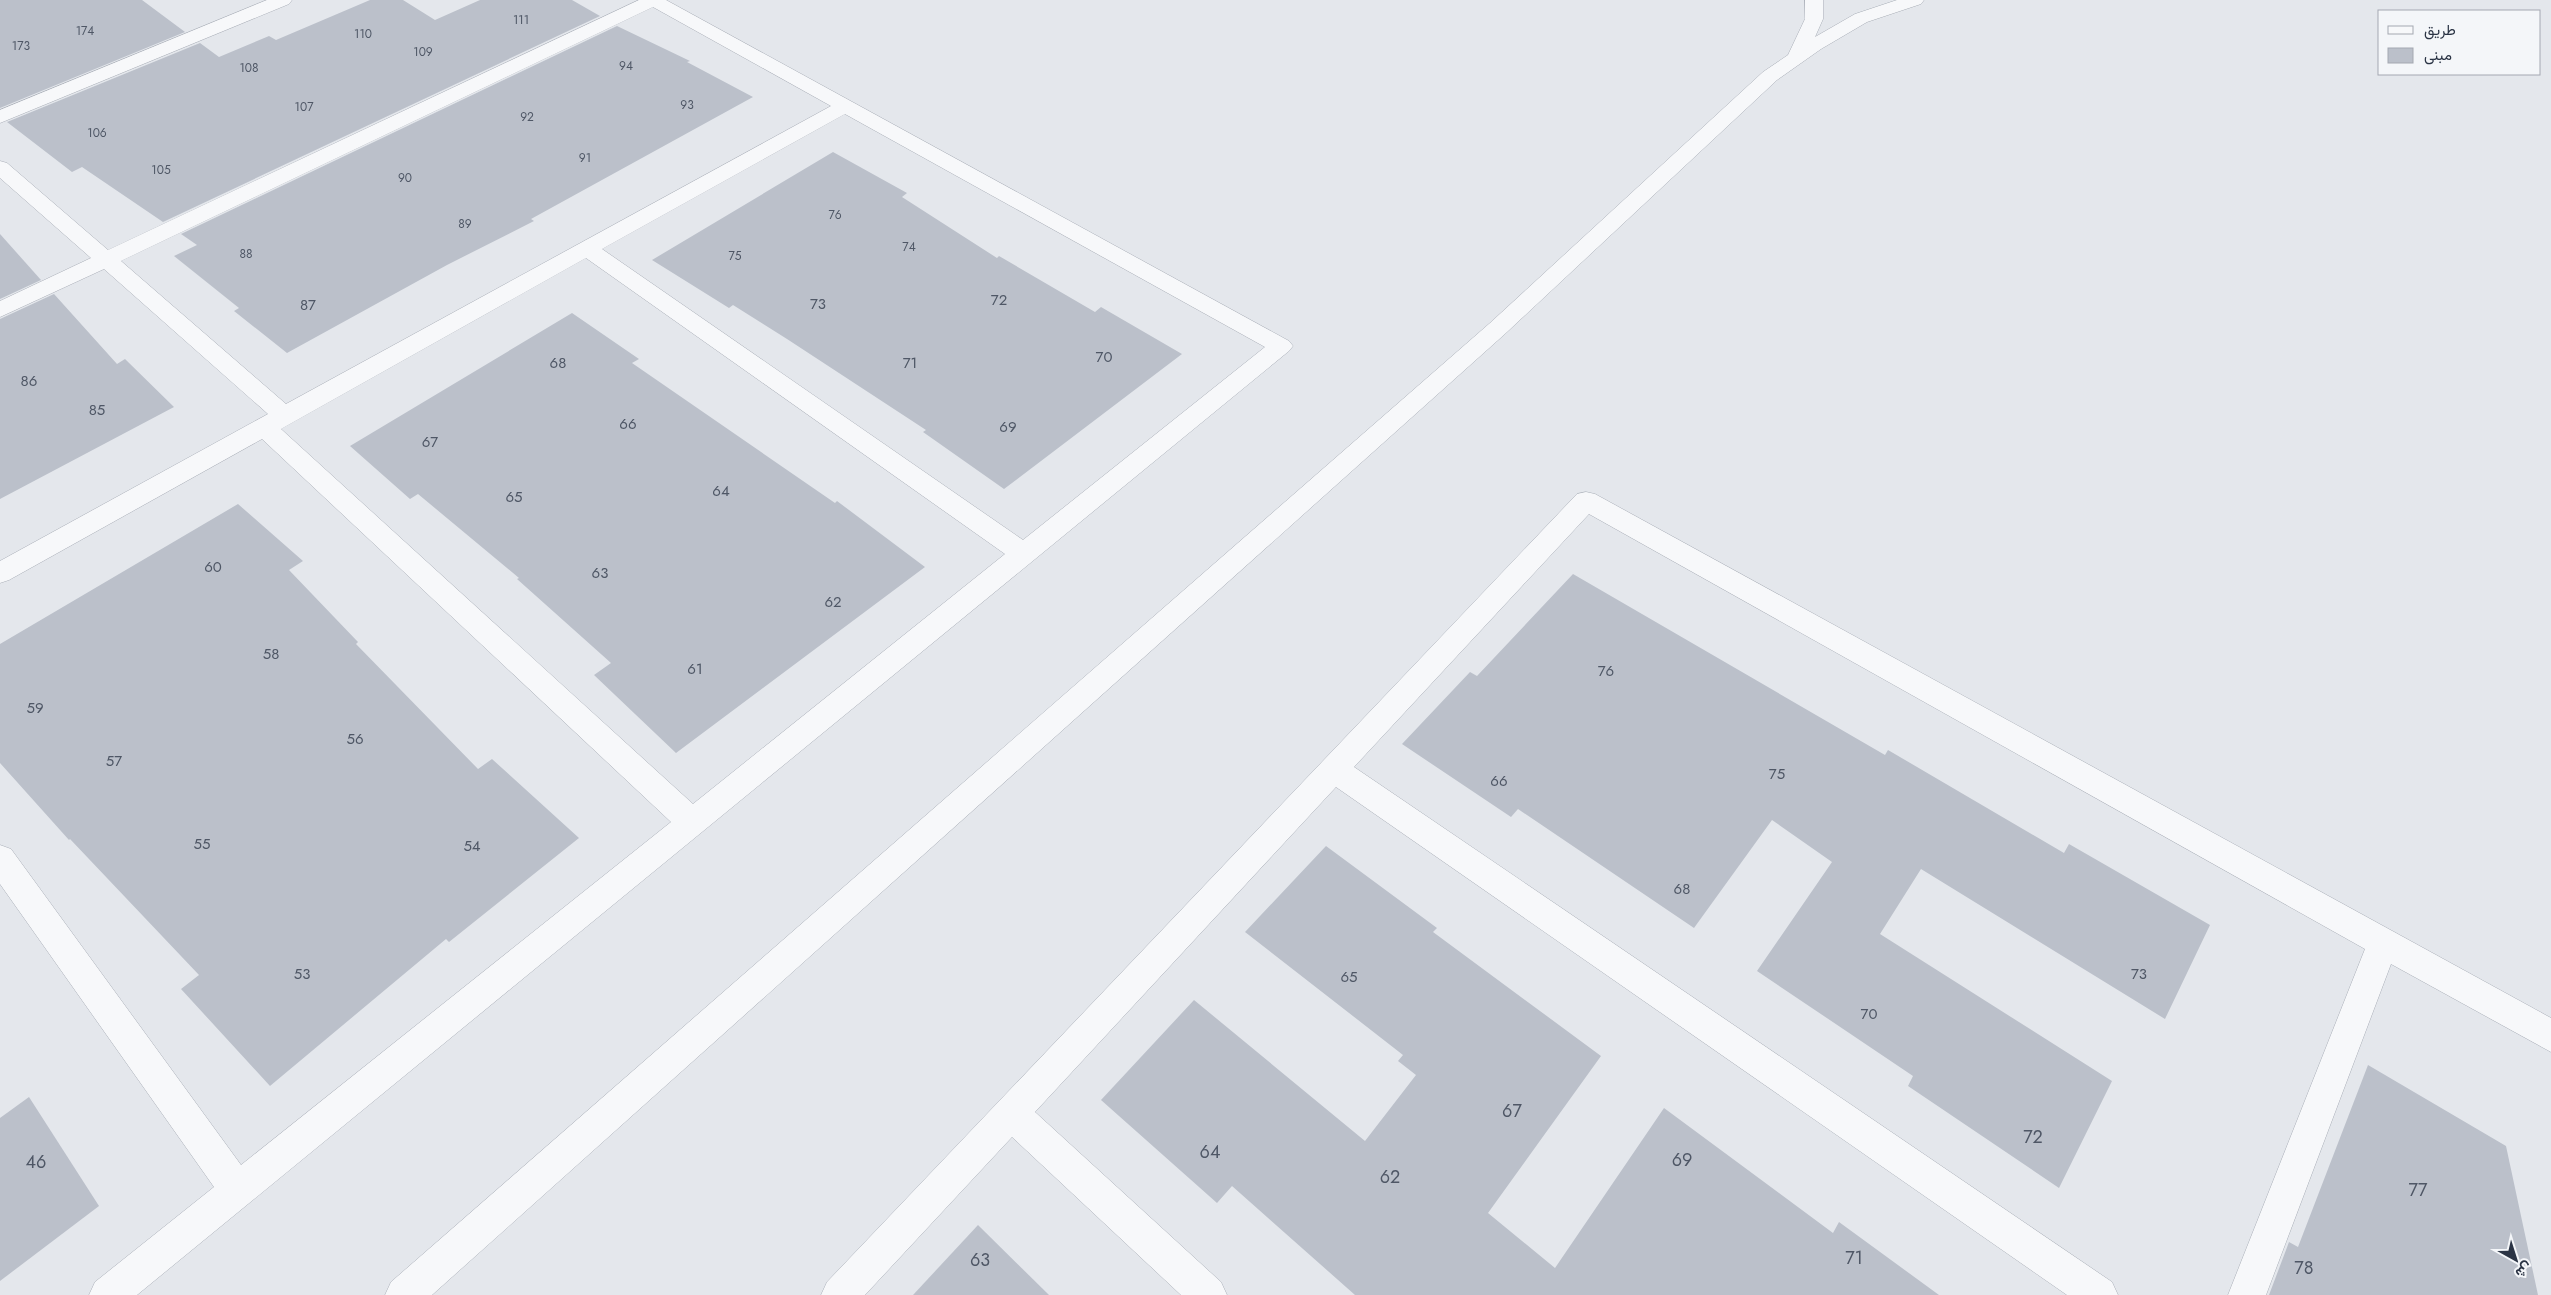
<svg xmlns="http://www.w3.org/2000/svg" width="2551" height="1295" viewBox="0 0 2551 1295" font-family="Jost,Vazirmatn,sans-serif">
<style>
.building{fill:#bbc0ca}
.lines{fill:none;stroke-linecap:round;stroke-linejoin:round}
.minor-casing{stroke:#a9aeb7;stroke-width:1}
.minor{fill:#f7f8fa;fill-rule:evenodd}
.labels{text-anchor:middle;dominant-baseline:central;stroke-width:4.5;stroke-linejoin:round;paint-order:stroke}
.far-number-label{font-size:12px;fill:#4f5766}
.number-label{font-size:15px;fill:#4f5766}
.near-number-label{font-size:18px;fill:#4f5766}
</style>
<rect width="100%" height="100%" fill="#e4e7ec"/>
<g class="building">
<path d="M0,0H142L185,32L0,108Z"/>
<path d="M370,0H403L435,20L480,0H572L600,16L163,222L82,167L72,172L7,122L200,43L219,57L269,36L276,40Z"/>
<path d="M617,26L690,61L687,62L753,97L531,219L534,221L447,265L287,353L234,311L239,308L174,256L197,245L181,234Z"/>
<path d="M833,152L907,193L902,197L997,258L999,256L1095,312L1101,307L1182,354L1004,489L923,432L926,430L787,339L733,305L729,308L652,260Z"/>
<path d="M0,234L41,280L0,299Z"/>
<path d="M54,294L117,364L125,359L174,407L0,499V319Z"/>
<path d="M572,313L639,359L632,363L835,503L837,501L925,567L676,753L594,675L611,663L517,579L519,578L418,494L410,499L350,446Z"/>
<path d="M238,504L303,561L289,570L358,642L356,644L478,769L492,759L579,838L449,942L446,939L270,1086L181,989L199,975L70,839L69,840L0,763V644Z"/>
<path d="M1573,574L1885,755L1888,750L2064,853L2069,844L2210,925L2165,1019L1921,869L1880,934L2112,1081L2059,1188L1908,1086L1913,1076L1757,971L1832,862L1772,820L1694,928L1518,809L1511,817L1402,744L1470,672L1477,676Z"/>
<path d="M1326,846L1437,928L1433,932L1601,1056L1488,1213L1555,1268L1664,1108L1833,1233L1839,1222L1939,1295H1355L1232,1186L1217,1203L1101,1100L1194,1000L1365,1141L1416,1075L1398,1061L1403,1055L1245,932Z"/>
<path d="M2368,1065L2506,1146L2538,1295H2269L2289,1242L2298,1247Z"/>
<path d="M29,1097L99,1206L0,1281V1118Z"/>
<path d="M978,1225L1049,1295H913Z"/>
</g>
<g class="lines">
<g class="minor-casing">
<g id="minor">
<path d="M267,0H292L289,4L0,123V110Z"/>
<path d="M639,0H666L1289,341L1293,346L1289,351L137,1295H89L95,1282L214,1187L0,884V845L11,849L241,1165L671,822L262,439L9,580L0,583V561L268,414L104,269L0,317V301L91,258L0,178V161L7,163L108,250ZM653,7L831,106L286,404L121,261ZM845,114L1265,347L1023,540L602,249ZM586,258L1005,554L693,804L281,429Z"/>
<path d="M1805,0H1823V19L1815,37L1855,14L1897,0H1924L1921,4L1867,22L1821,49L1777,80L1506,333L432,1295H385L391,1282L1490,323L1763,72L1788,55L1805,19Z"/>
<path d="M1586,492L1595,494L2551,1018V1052L2391,964L2266,1295H2228L2365,949L1589,514L1354,767L2112,1282L2118,1295H2067L1336,787L1035,1112L1221,1282L1227,1295H1181L1012,1137L865,1295H821L827,1282L1577,494Z"/>
</g>
</g>
<use href="#minor" class="minor"/>
</g>
<g class="labels">
<g class="far-number-label">
<text x="521" y="20">111</text>
<text x="85" y="31">174</text>
<text x="363" y="34">110</text>
<text x="21" y="46">173</text>
<text x="423" y="52">109</text>
<text x="626" y="66">94</text>
<text x="249" y="68">108</text>
<text x="687" y="105">93</text>
<text x="304" y="107">107</text>
<text x="527" y="117">92</text>
<text x="97" y="133">106</text>
<text x="585" y="158">91</text>
<text x="161" y="170">105</text>
<text x="405" y="178">90</text>
<text x="835" y="215">76</text>
<text x="465" y="224">89</text>
<text x="909" y="247">74</text>
<text x="246" y="254">88</text>
<text x="735" y="256">75</text>
</g>
<g class="number-label">
<text x="999" y="300">72</text>
<text x="818" y="304">73</text>
<text x="308" y="305">87</text>
<text x="1104" y="357">70</text>
<text x="558" y="363">68</text>
<text x="910" y="363">71</text>
<text x="29" y="381">86</text>
<text x="97" y="410">85</text>
<text x="628" y="424">66</text>
<text x="1008" y="427">69</text>
<text x="430" y="442">67</text>
<text x="721" y="491">64</text>
<text x="514" y="497">65</text>
<text x="213" y="567">60</text>
<text x="600" y="573">63</text>
<text x="833" y="602">62</text>
<text x="271" y="654">58</text>
<text x="695" y="669">61</text>
<text x="1606" y="671">76</text>
<text x="35" y="708">59</text>
<text x="355" y="739">56</text>
<text x="114" y="761">57</text>
<text x="1777" y="774">75</text>
<text x="1499" y="781">66</text>
<text x="202" y="844">55</text>
<text x="472" y="846">54</text>
<text x="1682" y="889">68</text>
<text x="302" y="974">53</text>
<text x="2139" y="974">73</text>
<text x="1349" y="977">65</text>
<text x="1869" y="1014">70</text>
</g>
<g class="near-number-label">
<text x="1512" y="1111">67</text>
<text x="2033" y="1137">72</text>
<text x="1210" y="1152">64</text>
<text x="1682" y="1160">69</text>
<text x="36" y="1162">46</text>
<text x="1390" y="1177">62</text>
<text x="2418" y="1190">77</text>
<text x="1854" y="1258">71</text>
<text x="980" y="1260">63</text>
<text x="2304" y="1268">78</text>
</g>
</g>
<rect x="2378" y="10" width="162" height="65" fill="#f4f6f9" stroke="#a4a8b1"/>
<rect x="2388" y="26" width="25" height="8" fill="#f7f8fa" stroke="#a4a8b1"/>
<text x="2424" y="35" font-size="15" fill="#2b3445">طريق</text>
<rect x="2388" y="48" width="25" height="15" fill="#bbc0ca" stroke="#a4a8b1"/>
<text x="2424" y="60" font-size="15" fill="#2b3445">مبنى</text>
<g transform="translate(2516 1260) rotate(141)" stroke="#f4f6f9" stroke-width="4" paint-order="stroke">
<path d="M0-4L9 19L0 12L-9 19Z" fill="#2b3445"/>
<text y="-8" font-size="14" font-weight="bold" text-anchor="middle" fill="#2b3445">ش</text>
</g>
</svg>
